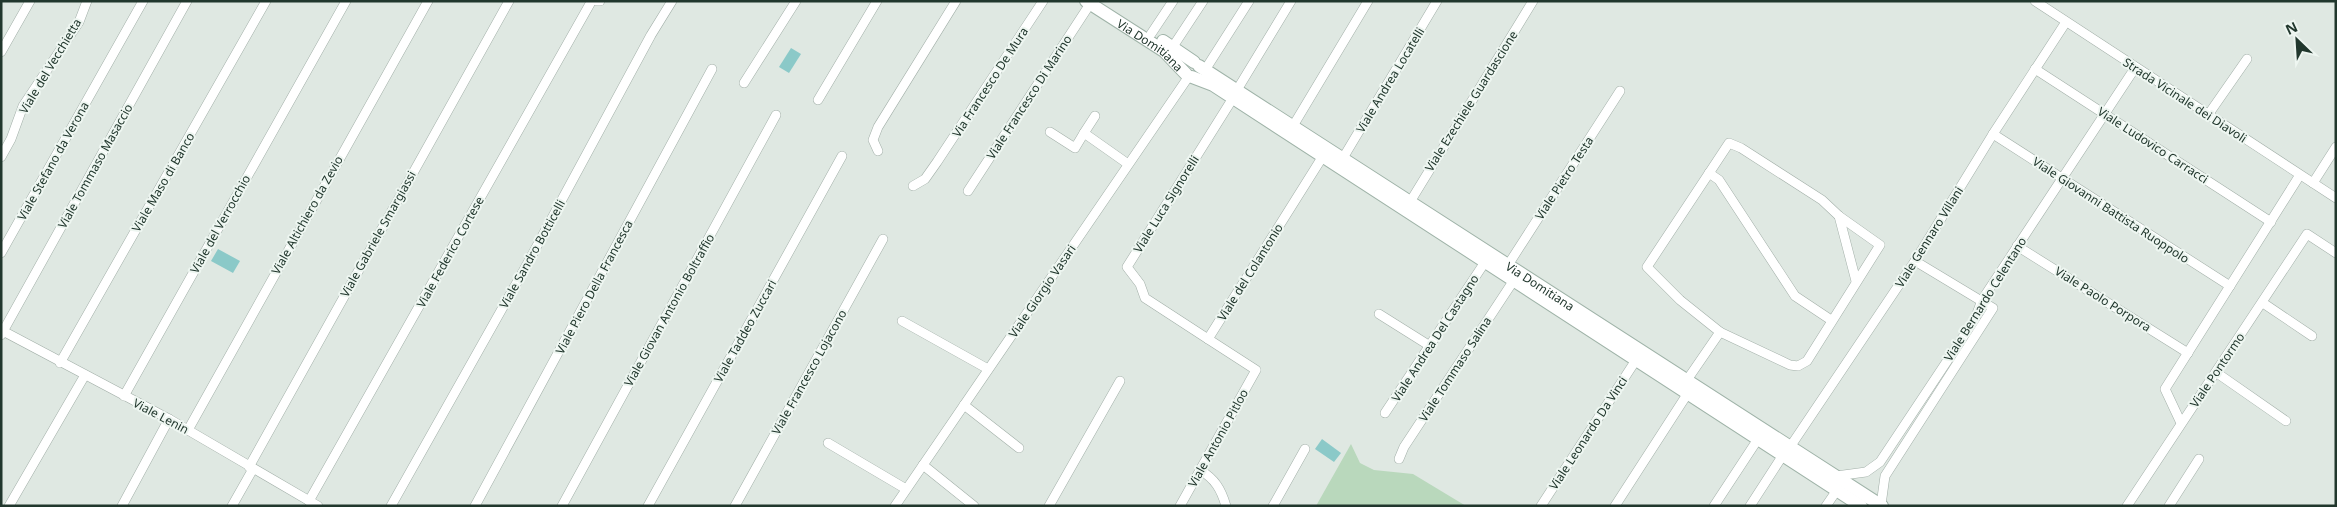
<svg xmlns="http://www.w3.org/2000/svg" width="2337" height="507" viewBox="0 0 2337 507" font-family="'Noto Sans',sans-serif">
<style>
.green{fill:#b9d8bc}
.water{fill:#8bc9c8}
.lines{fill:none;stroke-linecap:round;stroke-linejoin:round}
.street-casing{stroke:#a2afa8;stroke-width:10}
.secondary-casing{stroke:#9fb3a8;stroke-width:14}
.street{stroke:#fff;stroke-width:9}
.secondary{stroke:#fff;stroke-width:12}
.labels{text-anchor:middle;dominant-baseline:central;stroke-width:4;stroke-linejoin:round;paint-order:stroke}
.street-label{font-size:12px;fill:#21372d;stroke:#eef6f1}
</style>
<rect width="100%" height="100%" fill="#dfe8e2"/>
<path class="green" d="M1351,444L1360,463L1374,470L1413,474L1466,506H1316Z"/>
<g class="water">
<path d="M791,48L801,54L789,73L779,67Z"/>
<path d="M218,249L240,261L233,273L211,261Z"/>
<path d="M1322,439L1341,453L1334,462L1315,449Z"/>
</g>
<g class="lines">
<g class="street-casing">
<g id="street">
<path d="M597,1H600"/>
<path d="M2035,1L2336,198"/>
<path d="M1151,34L1173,1"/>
<path d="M1172,48L1203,1"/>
<path d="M1,52L30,1"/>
<path d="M2035,69L2271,222"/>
<path d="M1205,70L1249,1"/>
<path d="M744,83L796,1"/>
<path d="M1237,90L1291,1"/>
<path d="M818,100L877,1"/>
<path d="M2208,115L2247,59"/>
<path d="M1095,116L1084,133L1128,164"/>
<path d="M1293,126L1368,1"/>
<path d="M1050,132L1075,148L1084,133"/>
<path d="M1993,134L2230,286"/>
<path d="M1729,143L1741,148L1822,200L1839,216L1880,245L1807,361L1798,366L1790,365L1720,332L1680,300L1647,267Z"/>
<path d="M878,151L873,140L878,127L956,1"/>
<path d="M1,157L11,139L23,106L79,22L87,1"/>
<path d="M1343,158L1437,1"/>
<path d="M1709,173L1719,180L1795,296L1831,320"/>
<path d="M2313,183L2336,147"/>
<path d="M913,186L925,179L937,162L1043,1"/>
<path d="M968,191L1090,4"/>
<path d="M1410,202L1533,1"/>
<path d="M1839,216L1856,281"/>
<path d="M2017,246L2188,353"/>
<path d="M1,253L143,1"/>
<path d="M1508,265L1620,91"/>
<path d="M2263,303L2312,336"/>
<path d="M1379,314L1430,346"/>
<path d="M902,321L988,369"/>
<path d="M1,330L169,419L318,506"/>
<path d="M1,335L187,1"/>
<path d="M1208,339L1145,298L1140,284L1127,267L1233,98"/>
<path d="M60,363L266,1"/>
<path d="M2217,373L2286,421"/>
<path d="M1687,380L1720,332"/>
<path d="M124,396L346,1"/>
<path d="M964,405L1019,448"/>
<path d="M1385,413L1485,262"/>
<path d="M2181,423L2165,389L2298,178"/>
<path d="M188,430L428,1"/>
<path d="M828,443L906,489"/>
<path d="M1790,447L1915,261L1993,134L2064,25"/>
<path d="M1399,459L1404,447L1514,280"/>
<path d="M923,465L974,506"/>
<path d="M249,467L509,1"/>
<path d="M1200,470C1215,479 1221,489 1226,506"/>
<path d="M1836,476L1866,472L1880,462L1975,319L1982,300L2133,71"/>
<path d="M309,501L591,2"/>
<path d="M1881,505L1885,476L1993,308L1915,261"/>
<path d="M9,506L85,375"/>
<path d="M122,506L169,419"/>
<path d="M232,506L253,469"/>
<path d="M391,506L525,268L651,35L672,1"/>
<path d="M475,506L712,69"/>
<path d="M562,506L776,115"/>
<path d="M648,506L842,156"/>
<path d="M735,506L883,239"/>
<path d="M895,506L1189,76"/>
<path d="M1049,506L1120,381"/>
<path d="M1180,506L1256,370L1208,339L1323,156"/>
<path d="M1273,506L1305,449"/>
<path d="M1541,506L1636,360"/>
<path d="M1615,506L1688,393"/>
<path d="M1714,506L1758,439"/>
<path d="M1750,506L1783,455"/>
<path d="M1826,506L1837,490"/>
<path d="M2127,506L2307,234L2336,253"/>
<path d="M2169,506L2199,459"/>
</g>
</g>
<g class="secondary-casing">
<g id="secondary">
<path id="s1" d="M1086,1L1164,51L1186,74"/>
<path d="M1163,41L1194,62"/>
<path id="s2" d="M1199,66L1882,506"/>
<path d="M1192,77L1213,85L1861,506"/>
</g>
</g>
<use href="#street" class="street"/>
<use href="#secondary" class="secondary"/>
</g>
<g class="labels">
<g class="street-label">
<text stroke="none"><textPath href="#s1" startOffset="78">Via Domitiana</textPath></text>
<text transform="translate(50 66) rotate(-59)">Viale del Vecchietta</text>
<text transform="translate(1390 80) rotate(-59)">Viale Andrea Locatelli</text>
<text transform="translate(990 82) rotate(-57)">Via Francesco De Mura</text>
<text transform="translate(1029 97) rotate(-57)">Viale Francesco Di Marino</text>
<text transform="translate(2185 100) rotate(33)">Strada Vicinale dei Diavoli</text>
<text transform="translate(1471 101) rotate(-58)">Viale Ezechiele Guardascione</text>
<text transform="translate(2153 145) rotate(33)">Viale Ludovico Carracci</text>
<text transform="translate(53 161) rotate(-61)">Viale Stefano da Verona</text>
<text transform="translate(95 166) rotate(-61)">Viale Tommaso Masaccio</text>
<text transform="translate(1564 178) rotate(-57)">Viale Pietro Testa</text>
<text transform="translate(163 182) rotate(-60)">Viale Maso di Banco</text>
<text transform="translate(1166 204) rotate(-58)">Viale Luca Signorelli</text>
<text transform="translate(2111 210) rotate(33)">Viale Giovanni Battista Ruoppolo</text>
<text transform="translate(307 215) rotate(-61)">Viale Altichiero da Zevio</text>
<text transform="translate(220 224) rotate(-61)">Viale del Verrocchio</text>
<text transform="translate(378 234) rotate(-61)">Viale Gabriele Smargiassi</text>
<text transform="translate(1929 237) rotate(-58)">Viale Gennaro Villani</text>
<text transform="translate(450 252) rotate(-61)">Viale Federico Cortese</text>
<text transform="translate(532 254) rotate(-61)">Viale Sandro Botticelli</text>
<text transform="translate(1250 272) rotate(-58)">Viale del Colantonio</text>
<text stroke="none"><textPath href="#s2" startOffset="406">Via Domitiana</textPath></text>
<text transform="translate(594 287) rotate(-62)">Viale Piero Della Francesca</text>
<text transform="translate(1042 291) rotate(-56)">Viale Giorgio Vasari</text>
<text transform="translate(1985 299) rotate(-58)">Viale Bernardo Celentano</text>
<text transform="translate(2103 299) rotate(32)">Viale Paolo Porpora</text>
<text transform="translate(669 310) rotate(-61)">Viale Giovan Antonio Boltraffio</text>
<text transform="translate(745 331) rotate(-61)">Viale Taddeo Zuccari</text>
<text transform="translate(1435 338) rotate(-57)">Viale Andrea Del Castagno</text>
<text transform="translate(1455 369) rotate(-57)">Viale Tommaso Salina</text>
<text transform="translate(2217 370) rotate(-56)">Viale Pontormo</text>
<text transform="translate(809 372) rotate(-61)">Viale Francesco Lojacono</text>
<text transform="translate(161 416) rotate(28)">Viale Lenin</text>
<text transform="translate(1588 433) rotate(-57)">Viale Leonardo Da Vinci</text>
<text transform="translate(1218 438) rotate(-61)">Viale Antonio Pitloo</text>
</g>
</g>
<rect width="2337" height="507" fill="none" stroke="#21372d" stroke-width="5"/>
<g transform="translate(2297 40) rotate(335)" stroke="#eef6f1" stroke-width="4" paint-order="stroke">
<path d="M0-4L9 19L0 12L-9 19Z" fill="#21372d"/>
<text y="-8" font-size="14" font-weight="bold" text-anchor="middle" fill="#21372d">N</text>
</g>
</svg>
